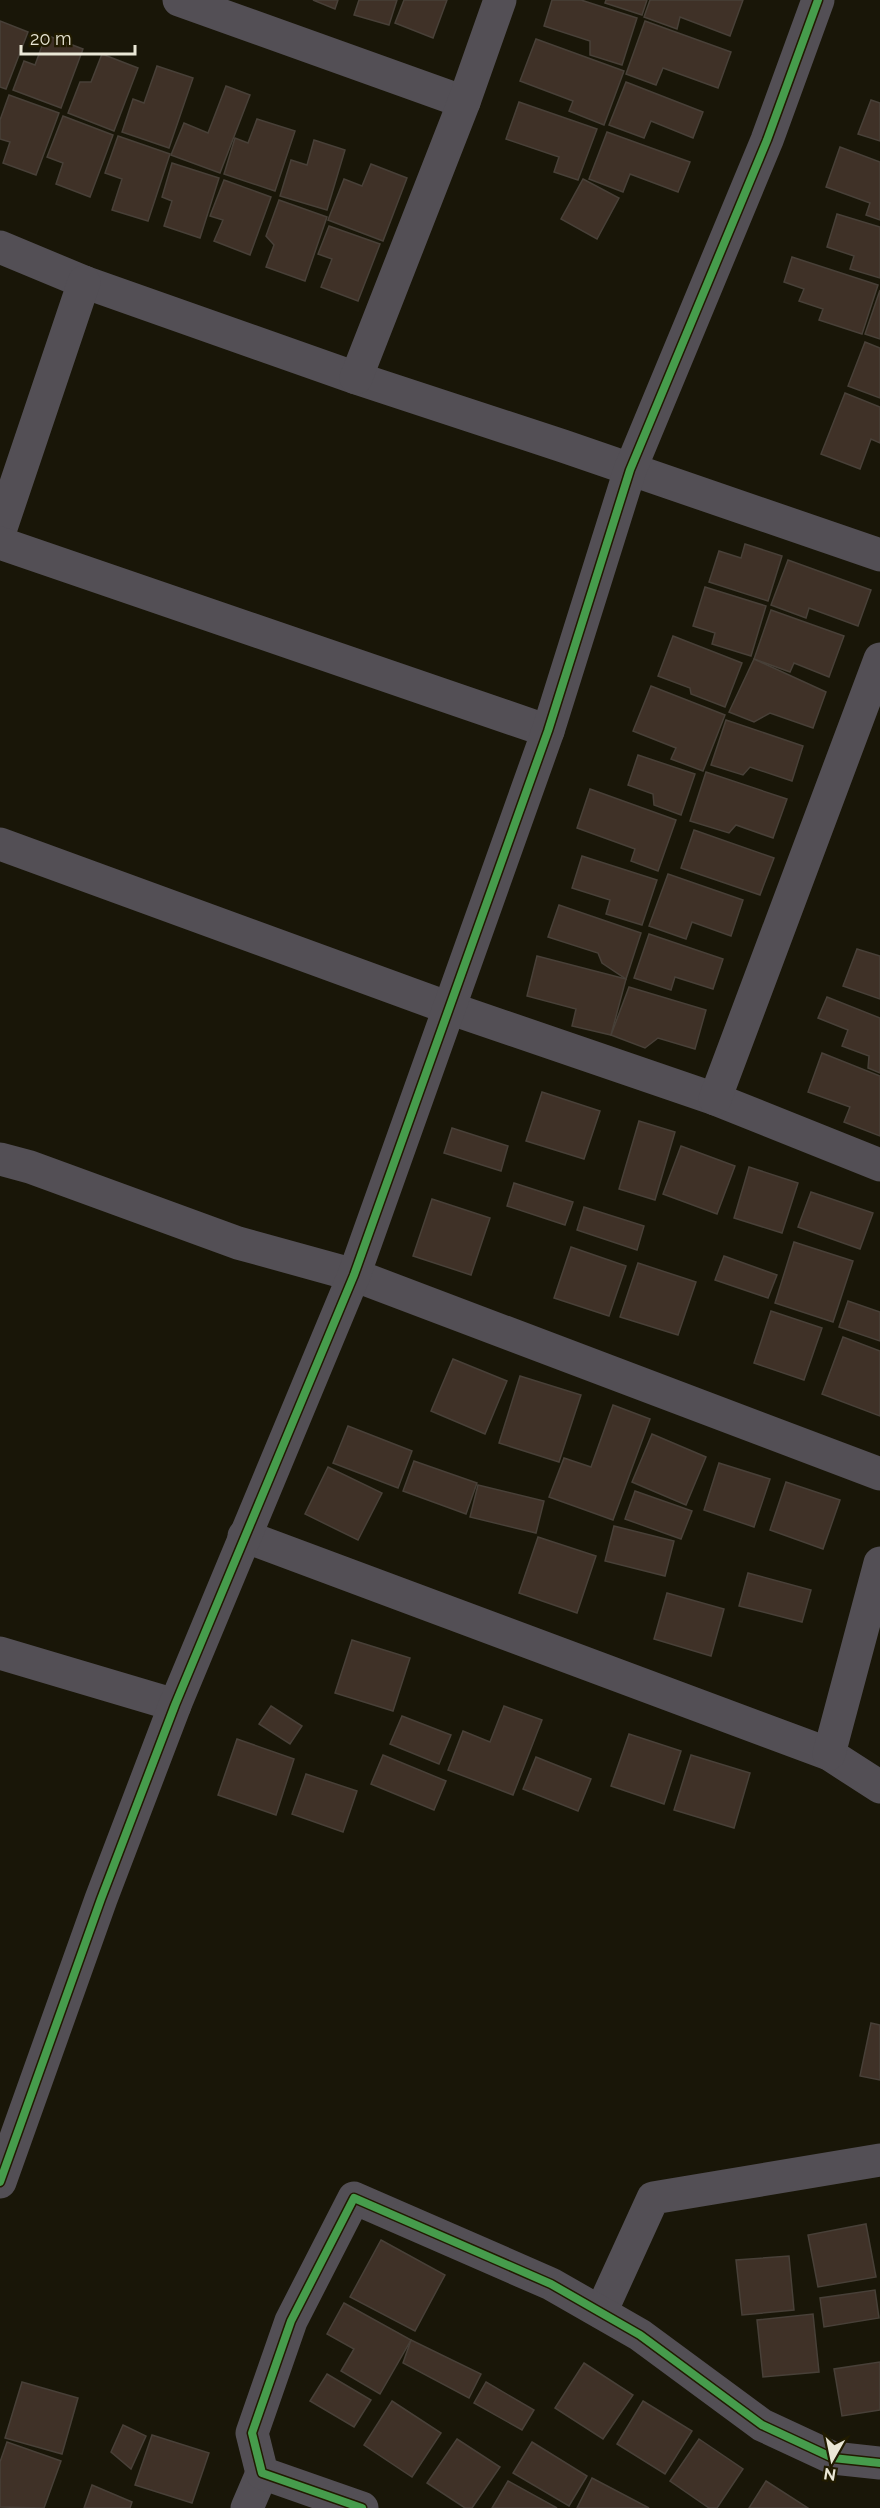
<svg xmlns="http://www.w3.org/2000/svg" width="880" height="2508" viewBox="0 0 880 2508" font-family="Raleway,sans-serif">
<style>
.building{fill:#3f3127;stroke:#484038;stroke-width:1.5}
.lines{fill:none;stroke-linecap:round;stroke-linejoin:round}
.minor{stroke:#534f55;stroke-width:33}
.cycleway-casing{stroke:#211b00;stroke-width:11}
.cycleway{stroke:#469c4c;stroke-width:8}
</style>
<rect width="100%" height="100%" fill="#191608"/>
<g class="building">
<path d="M313,0H338L335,9Z"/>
<path d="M359,0H397L389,25L354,15Z"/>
<path d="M404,0H447L433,38L395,23Z"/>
<path d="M552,0H581L637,18L622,65L590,55V41L544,26Z"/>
<path d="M606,0H647L642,15L605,3Z"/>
<path d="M650,0H743L730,36L680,17L677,29L644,17Z"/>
<path d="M0,21L28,32L6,89L0,87Z"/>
<path d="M645,21L731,52L718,88L663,68L656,85L626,74Z"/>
<path d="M46,35L83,49L61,108L13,90L24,61L35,65Z"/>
<path d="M536,39L624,71L604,125L569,111L573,101L520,81Z"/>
<path d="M102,54L138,68L114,131L68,113L80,82H91Z"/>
<path d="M157,66L193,78L169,148L122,132L133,99L144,103Z"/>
<path d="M626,82L703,112L693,138L651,121L644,138L609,125Z"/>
<path d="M226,86L250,95L220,173L171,155L184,123L208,133Z"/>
<path d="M9,95L59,113L36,175L3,163L10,142L0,139V120Z"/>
<path d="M871,100L880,103V141L858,134Z"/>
<path d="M519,102L597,129L578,180L554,172L559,157L506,139Z"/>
<path d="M63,116L113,135L90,197L56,184L63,163L47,157Z"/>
<path d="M257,119L295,131L275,191L224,174L235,138L248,143Z"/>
<path d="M607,132L690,162L678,192L630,174L623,192L589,179Z"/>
<path d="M118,136L170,154L148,221L112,210L122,179L105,173Z"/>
<path d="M314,140L345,150L327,210L280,196L291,160L307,165Z"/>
<path d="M840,147L880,162V220L866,215L870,203L826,187Z"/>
<path d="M172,163L219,178L200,238L164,226L172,201L162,197Z"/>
<path d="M371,164L407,178L383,241L328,220L344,179L362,186Z"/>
<path d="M583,179L619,198L597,239L561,219Z"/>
<path d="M224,180L271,197L250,255L214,241L223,220L210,216Z"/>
<path d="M279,200L327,217L305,281L266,267L274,245L266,236Z"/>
<path d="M837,214L880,227V278L850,269L854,256L827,247Z"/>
<path d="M329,226L380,244L358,301L321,287L332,259L318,254Z"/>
<path d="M792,257L878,285L862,334L819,320L823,309L799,301L804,289L784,282Z"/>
<path d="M880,290V339L865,334Z"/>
<path d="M865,342L880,348V398L848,386Z"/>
<path d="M845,393L880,407V443L871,439L860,469L821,454Z"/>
<path d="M745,544L782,556L768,601L709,582L719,551L741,558Z"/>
<path d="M788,560L871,590L858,626L809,608L806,618L771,605Z"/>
<path d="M705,587L766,606L751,656L712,644L715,633L693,626Z"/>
<path d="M771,610L844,636L829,677L794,663L790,672L754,659Z"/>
<path d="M673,636L742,663L725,707L691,694L690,688L658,676Z"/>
<path d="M754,659L826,692L813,728L770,713L754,722L729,712Z"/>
<path d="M651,686L725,715L703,771L671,759L676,748L633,731Z"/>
<path d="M726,720L803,746L792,781L750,767L743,775L711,765Z"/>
<path d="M638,755L695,774L681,815L654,805L653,794L628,785Z"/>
<path d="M706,772L787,799L773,838L736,825L729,833L690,821Z"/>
<path d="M590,789L676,820L658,871L631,861L635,849L577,828Z"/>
<path d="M694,830L774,858L760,895L681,868Z"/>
<path d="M582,856L657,880L642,925L606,914L610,900L572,888Z"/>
<path d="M668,874L743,900L731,936L692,922L686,939L649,926Z"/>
<path d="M559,905L641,933L626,979L602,963L598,953L548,937Z"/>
<path d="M649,934L723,959L713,989L675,977L671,990L634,978Z"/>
<path d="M857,949L880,956V999L843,986Z"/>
<path d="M537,956L626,979L611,1035L572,1026L576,1009L527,996Z"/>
<path d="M629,987L706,1010L695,1049L658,1038L645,1048L611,1035Z"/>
<path d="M827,997L880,1018V1073L868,1068L869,1056L842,1046L848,1030L818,1018Z"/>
<path d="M822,1053L880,1076V1136L844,1122L850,1107L808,1092Z"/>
<path d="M542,1092L600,1111L584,1159L526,1141Z"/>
<path d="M639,1121L675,1132L655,1200L619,1189Z"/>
<path d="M452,1128L508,1146L501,1171L444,1153Z"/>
<path d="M681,1146L735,1166L717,1214L663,1194Z"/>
<path d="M749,1167L798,1183L782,1233L734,1218Z"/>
<path d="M514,1183L573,1202L565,1225L507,1206Z"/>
<path d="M811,1192L873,1213L860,1249L798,1227Z"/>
<path d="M432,1199L490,1218L471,1275L413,1256Z"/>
<path d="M584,1207L644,1226L637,1250L577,1230Z"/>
<path d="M794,1242L853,1261L833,1322L775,1303Z"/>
<path d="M571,1247L626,1266L609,1316L554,1298Z"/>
<path d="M724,1256L777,1275L768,1298L715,1280Z"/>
<path d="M638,1263L696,1282L678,1335L620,1317Z"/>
<path d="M848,1301L880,1312V1341L839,1327Z"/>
<path d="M771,1311L822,1328L804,1380L754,1363Z"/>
<path d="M843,1337L880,1351V1416L822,1394Z"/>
<path d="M453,1359L507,1381L485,1434L431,1411Z"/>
<path d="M520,1376L581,1395L559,1462L499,1443Z"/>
<path d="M613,1405L650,1419L613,1520L549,1497L564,1458L591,1467Z"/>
<path d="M348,1426L412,1451L398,1488L333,1463Z"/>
<path d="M652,1434L706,1457L686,1505L632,1482Z"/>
<path d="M414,1461L477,1483L466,1514L403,1491Z"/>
<path d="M719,1463L770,1479L754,1527L704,1510Z"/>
<path d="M328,1467L382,1493L358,1540L305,1514Z"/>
<path d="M786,1482L840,1500L823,1549L770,1530Z"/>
<path d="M478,1485L544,1501L536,1533L470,1517Z"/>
<path d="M635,1491L692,1511L681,1539L625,1519Z"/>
<path d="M614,1526L674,1541L665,1576L605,1561Z"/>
<path d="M538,1537L596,1556L577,1613L519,1593Z"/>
<path d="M748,1573L811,1590L802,1622L739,1606Z"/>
<path d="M667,1593L724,1609L711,1656L654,1639Z"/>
<path d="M352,1640L410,1658L393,1711L335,1693Z"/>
<path d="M271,1706L302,1726L290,1744L259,1724Z"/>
<path d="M504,1706L542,1720L513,1795L448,1770L463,1731L490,1742Z"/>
<path d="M402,1716L451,1735L439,1764L390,1744Z"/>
<path d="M629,1734L681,1751L664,1804L611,1786Z"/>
<path d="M237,1739L294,1759L276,1815L218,1795Z"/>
<path d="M383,1755L446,1781L434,1810L371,1784Z"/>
<path d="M691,1755L750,1773L734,1828L674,1810Z"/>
<path d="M536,1757L591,1779L578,1811L523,1789Z"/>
<path d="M306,1774L357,1791L343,1832L292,1814Z"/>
<path d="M871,2023L880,2025V2080L860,2076Z"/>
<path d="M866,2224L876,2277L818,2287L808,2235Z"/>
<path d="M381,2240L445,2275L415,2331L350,2297Z"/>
<path d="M789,2256L794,2310L742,2315L736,2260Z"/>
<path d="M875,2290L879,2318L824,2327L820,2298Z"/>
<path d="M344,2303L411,2340L380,2394L341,2371L354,2349L327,2334Z"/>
<path d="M813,2314L819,2372L763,2377L757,2320Z"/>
<path d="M411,2340L481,2374L469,2398L403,2363Z"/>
<path d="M880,2362V2410L842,2416L834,2369Z"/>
<path d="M584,2363L633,2395L603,2439L555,2408Z"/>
<path d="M327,2374L371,2400L354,2427L310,2401Z"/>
<path d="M22,2382L78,2398L62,2454L5,2438Z"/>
<path d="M486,2382L534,2410L522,2430L474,2403Z"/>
<path d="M392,2401L441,2433L412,2477L364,2445Z"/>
<path d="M643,2401L692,2431L665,2474L617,2444Z"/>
<path d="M123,2425L146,2436L131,2469L111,2452Z"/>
<path d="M152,2435L209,2453L192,2503L135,2485Z"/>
<path d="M457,2439L500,2467L472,2508H465L427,2483Z"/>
<path d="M699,2439L743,2469L717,2508H709L670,2481Z"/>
<path d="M7,2442L61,2461L44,2508L0,2507V2462Z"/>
<path d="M532,2442L587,2476L569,2506L513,2473Z"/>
<path d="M592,2478L649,2508H577Z"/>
<path d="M508,2481L557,2508H492Z"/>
<path d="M766,2481L808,2508H749Z"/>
<path d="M92,2485L132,2502L130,2508H84Z"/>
</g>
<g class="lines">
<g class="minor">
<path d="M179,0L464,102"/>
<path d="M0,247L84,282L356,378L563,446L880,555"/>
<path d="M356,378L464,102L500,0"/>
<path d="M0,531L84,282"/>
<path d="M0,543L548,731"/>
<path d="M0,844L449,1008L715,1099L880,1165"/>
<path d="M715,1099L880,659"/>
<path d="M0,1159L30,1167L238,1243L354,1275L880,1474"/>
<path d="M244,1536L829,1754L880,1787"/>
<path d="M0,1653L175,1705"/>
<path d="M829,1754L880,1563"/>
<path d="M0,2182L101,1899L175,1705L354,1275L548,731L630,470L767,140L818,0"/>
<path d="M601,2312L653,2198L880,2160"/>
<path d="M247,2508L262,2473"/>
<path d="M362,2508L262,2473L252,2433L291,2321L354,2198L551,2284L640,2335L762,2425L833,2458L880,2463"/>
</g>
<g class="cycleway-casing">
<g id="cycleway">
<path d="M0,2182L101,1899L175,1705L354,1275L548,731L630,470L767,140L818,0"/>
<path d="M362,2508L262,2473L252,2433L291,2321L354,2198L551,2284L640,2335L762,2425L833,2458L880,2463"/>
</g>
</g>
<use href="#cycleway" class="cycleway"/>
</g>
<g transform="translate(832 2460) rotate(189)" stroke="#211b00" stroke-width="4.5" paint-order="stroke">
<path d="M0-4.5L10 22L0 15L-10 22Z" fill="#eae7d6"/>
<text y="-9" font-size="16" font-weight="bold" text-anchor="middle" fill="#eae7d6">N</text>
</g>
<path d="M21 45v9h114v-9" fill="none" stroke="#eae7d6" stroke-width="3"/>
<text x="30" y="45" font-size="18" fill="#eae7d6" stroke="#211b00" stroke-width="4.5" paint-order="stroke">20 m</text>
</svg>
